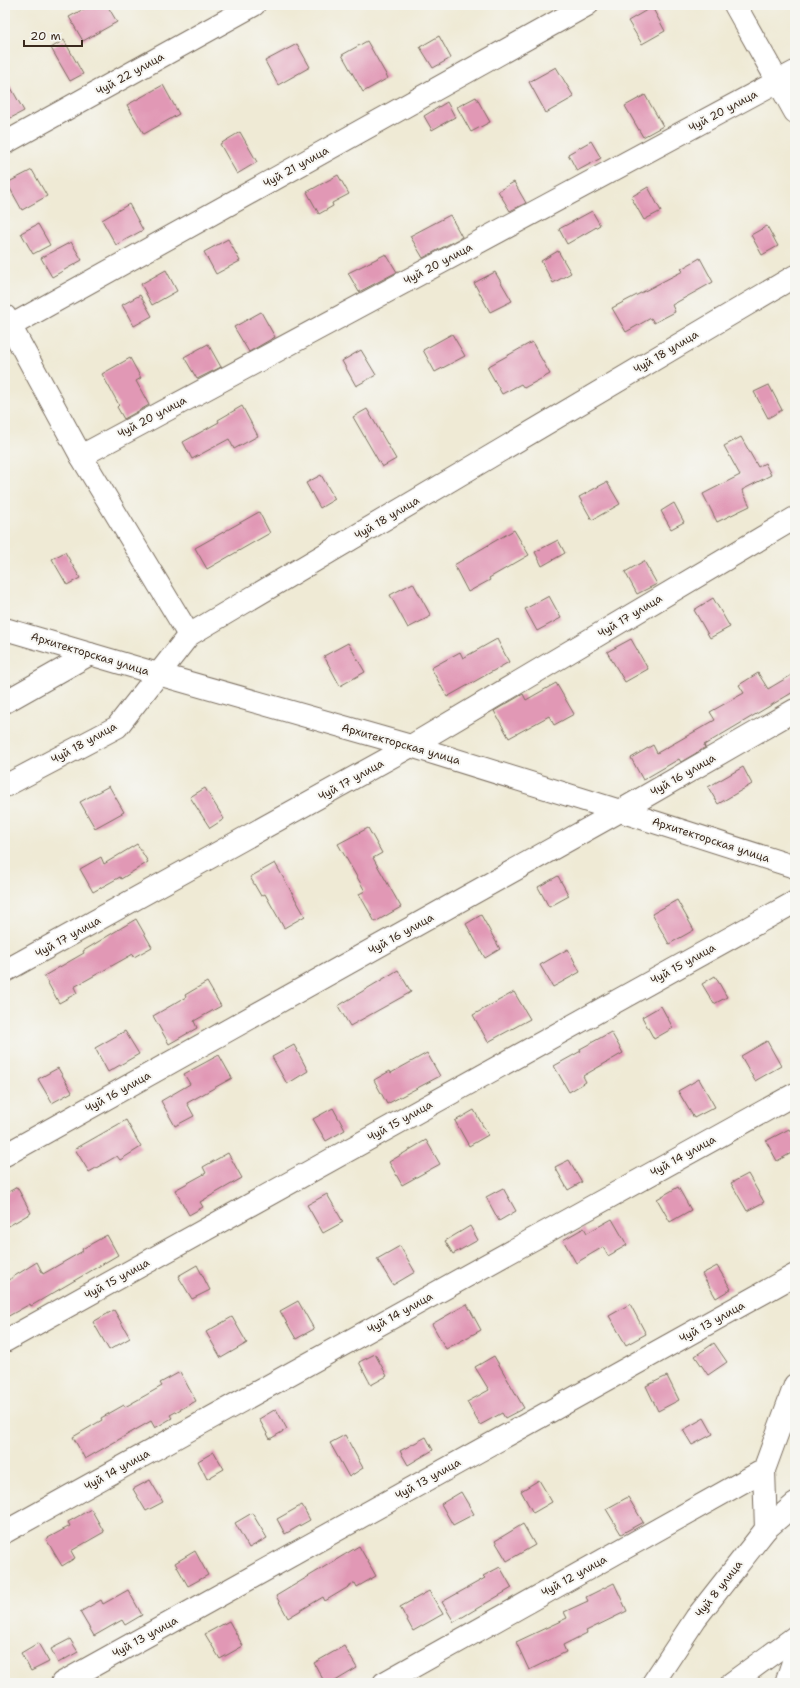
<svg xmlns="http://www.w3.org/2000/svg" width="800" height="1688" viewBox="0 0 800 1688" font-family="'Shantell Sans',sans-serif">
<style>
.building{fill:#e198b5}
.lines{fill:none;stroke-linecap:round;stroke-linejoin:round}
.minor-casing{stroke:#7a6d5e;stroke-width:24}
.minor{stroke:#fff;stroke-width:22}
.labels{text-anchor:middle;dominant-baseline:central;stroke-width:4;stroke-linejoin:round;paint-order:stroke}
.street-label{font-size:11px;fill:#3b2a1e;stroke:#f6f6f2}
</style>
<rect width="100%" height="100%" fill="#f6f6f2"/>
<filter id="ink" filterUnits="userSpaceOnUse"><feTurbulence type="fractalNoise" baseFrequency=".025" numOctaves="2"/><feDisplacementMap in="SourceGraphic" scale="8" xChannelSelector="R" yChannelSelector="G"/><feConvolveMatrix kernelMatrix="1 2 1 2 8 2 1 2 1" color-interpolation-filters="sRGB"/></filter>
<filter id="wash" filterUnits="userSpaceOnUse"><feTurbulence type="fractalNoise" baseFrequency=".012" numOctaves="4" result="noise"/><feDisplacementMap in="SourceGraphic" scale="16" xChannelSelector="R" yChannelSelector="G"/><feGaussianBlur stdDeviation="0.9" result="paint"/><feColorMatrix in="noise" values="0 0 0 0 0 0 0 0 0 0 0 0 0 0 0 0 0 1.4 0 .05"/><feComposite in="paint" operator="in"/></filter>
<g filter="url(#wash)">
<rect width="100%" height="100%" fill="#efead5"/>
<g id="blocks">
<g class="building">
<path d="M91,5H107L117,22L83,41L69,17Z"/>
<path d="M652,7L665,31L642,44L628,21Z"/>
<path d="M439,36L451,58L433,68L420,47Z"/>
<path d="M64,40L83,74L70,81L51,48Z"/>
<path d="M367,41L388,78L363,92L342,55Z"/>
<path d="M297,44L310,67L278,85L265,61Z"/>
<path d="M556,67L574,97L546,113L529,82Z"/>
<path d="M5,77L24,111L5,121Z"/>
<path d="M163,85L179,114L144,134L127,105Z"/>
<path d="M645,95L663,126L643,137L625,106Z"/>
<path d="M476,97L490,122L471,132L457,107Z"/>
<path d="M447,102L455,117L432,130L424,116Z"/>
<path d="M240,132L257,162L237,174L220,144Z"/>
<path d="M591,141L601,158L577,171L568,154Z"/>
<path d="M32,170L47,196L22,210L7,183Z"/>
<path d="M338,175L349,194L332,203L333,206L319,214L307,192Z"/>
<path d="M514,182L526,203L510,211L498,191Z"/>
<path d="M648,187L661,211L644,220L631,197Z"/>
<path d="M129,204L143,230L116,245L102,220Z"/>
<path d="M592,211L600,225L567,244L559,229Z"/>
<path d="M450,215L462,237L423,258L410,236Z"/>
<path d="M38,224L50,245L33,254L21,233Z"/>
<path d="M767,226L778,246L762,255L751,235Z"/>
<path d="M228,239L240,261L216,274L204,252Z"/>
<path d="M71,242L82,260L52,277L41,258Z"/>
<path d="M558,251L571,273L553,283L541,261Z"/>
<path d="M386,254L397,272L359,292L348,273Z"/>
<path d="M700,258L713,282L672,305L675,312L654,323L651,318L626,332L612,308L683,271L681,269Z"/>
<path d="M166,270L177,291L152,305L141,284Z"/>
<path d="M495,272L512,301L490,312L474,283Z"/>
<path d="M140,295L152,316L134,326L122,305Z"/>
<path d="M261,312L275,337L249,352L234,327Z"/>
<path d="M452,334L465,356L435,372L423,350Z"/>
<path d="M532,342L550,374L524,388L521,384L502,394L487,367Z"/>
<path d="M208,344L221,367L197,379L184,357Z"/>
<path d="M361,350L376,375L356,386L342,361Z"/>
<path d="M130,358L141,378L136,381L149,405L124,419L117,407L119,405L102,374Z"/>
<path d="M769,385L782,410L768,418L754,392Z"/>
<path d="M242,406L258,436L234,449L229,439L192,459L183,442L219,422L218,420Z"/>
<path d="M367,409L396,459L382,467L353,417Z"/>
<path d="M741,437L758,467L765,463L771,475L742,490L750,506L717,522L703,494L740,475L724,446Z"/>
<path d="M321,475L335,499L320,508L306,483Z"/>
<path d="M607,482L620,504L592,520L579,497Z"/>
<path d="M674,503L684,522L671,529L661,511Z"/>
<path d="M259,512L270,533L207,569L195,548Z"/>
<path d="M514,530L529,555L489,578L490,580L468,592L454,565Z"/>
<path d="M558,540L565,553L542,566L535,552Z"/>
<path d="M65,552L80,578L67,585L52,559Z"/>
<path d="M644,561L657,584L637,594L625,572Z"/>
<path d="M413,583L431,616L408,628L390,595Z"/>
<path d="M549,596L561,618L537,631L525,609Z"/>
<path d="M713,598L730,627L710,638L694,610Z"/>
<path d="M497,639L509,662L447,697L431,668L460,652L463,658Z"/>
<path d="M631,639L648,669L625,682L607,652Z"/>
<path d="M348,643L365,672L340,686L324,656Z"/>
<path d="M758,673L768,689L795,673V691L704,745L705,748L681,762L679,759L643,780L631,758L653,745L657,753L715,720L710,712L744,693L739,685Z"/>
<path d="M556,683L574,714L554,725L549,716L509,738L494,711L523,694L526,700Z"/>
<path d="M743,767L752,784L718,804L708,787Z"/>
<path d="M109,786L124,812L95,828L80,802Z"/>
<path d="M205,788L224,819L210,828L190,797Z"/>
<path d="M368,828L382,853L373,858L401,907L375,922L359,894L365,891L338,844Z"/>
<path d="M137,844L148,862L121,879L120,877L93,892L80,869L101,857L104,864Z"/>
<path d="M275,863L305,916L284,928L265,894L261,896L250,877Z"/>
<path d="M558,876L569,896L549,907L538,887Z"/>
<path d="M677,900L694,930L669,944L652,914Z"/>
<path d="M481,915L500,949L485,958L466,924Z"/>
<path d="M136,919L152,947L134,957L133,954L74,987L77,993L59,1003L44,976L84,953L83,951Z"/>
<path d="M568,949L580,972L553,987L540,965Z"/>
<path d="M398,970L411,992L350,1026L338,1006Z"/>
<path d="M715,976L727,997L714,1004L702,984Z"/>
<path d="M207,982L221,1006L194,1021L197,1028L169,1044L153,1016L186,997L185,995Z"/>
<path d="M514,992L530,1019L488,1042L473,1015Z"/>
<path d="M661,1006L673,1028L654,1039L642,1017Z"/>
<path d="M125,1031L139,1054L108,1072L95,1048Z"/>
<path d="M611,1032L623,1053L583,1076L586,1082L569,1092L554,1066L581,1051L580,1049Z"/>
<path d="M767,1041L781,1066L755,1081L741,1056Z"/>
<path d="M294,1045L308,1071L287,1084L272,1057Z"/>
<path d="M427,1053L440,1076L387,1104L374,1080L390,1071L391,1073Z"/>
<path d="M219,1055L232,1078L187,1103L194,1116L175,1126L161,1101L190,1084L184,1074Z"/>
<path d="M58,1068L72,1092L52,1103L38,1079Z"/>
<path d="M699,1079L715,1107L694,1118L678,1091Z"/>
<path d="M333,1108L345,1130L326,1141L313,1119Z"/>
<path d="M474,1110L488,1135L469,1146L455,1121Z"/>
<path d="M126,1120L141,1147L120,1160L117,1156L89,1172L75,1149Z"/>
<path d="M789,1129L795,1140V1151L777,1161L766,1141Z"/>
<path d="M426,1140L440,1164L402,1185L389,1162Z"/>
<path d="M228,1153L242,1178L200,1202L203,1207L189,1215L175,1190L206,1173L203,1167Z"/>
<path d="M569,1160L582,1182L568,1190L555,1167Z"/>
<path d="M748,1174L764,1202L747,1211L731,1183Z"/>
<path d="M17,1187L31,1213L5,1228V1194Z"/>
<path d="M678,1187L691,1210L670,1222L657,1199Z"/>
<path d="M503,1188L516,1211L499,1221L486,1197Z"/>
<path d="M327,1194L343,1222L323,1233L307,1205Z"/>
<path d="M612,1219L627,1245L608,1256L603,1247L576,1263L563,1240L584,1228L587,1233Z"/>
<path d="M470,1226L478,1240L453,1254L445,1241Z"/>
<path d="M107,1235L118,1255L31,1306L30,1304L5,1318V1282L37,1262L43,1274L83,1251L82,1249Z"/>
<path d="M400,1246L415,1272L393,1285L377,1259Z"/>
<path d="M197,1265L210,1290L192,1299L178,1276Z"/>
<path d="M717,1266L731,1289L716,1298L702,1274Z"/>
<path d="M298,1301L314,1329L296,1339L280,1311Z"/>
<path d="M467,1304L481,1330L446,1349L432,1324Z"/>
<path d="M630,1304L646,1334L626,1345L609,1316Z"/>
<path d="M114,1310L130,1338L109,1350L93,1322Z"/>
<path d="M232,1317L247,1343L221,1358L206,1332Z"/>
<path d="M714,1343L727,1362L708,1375L695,1356Z"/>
<path d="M375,1354L387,1376L371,1385L359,1362Z"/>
<path d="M494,1356L524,1408L505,1418L502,1413L480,1425L467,1402L489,1390L475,1367Z"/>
<path d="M180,1372L196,1401L170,1415L172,1418L155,1428L151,1421L85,1459L73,1437L102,1420L101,1418L124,1405L125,1407L162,1386L160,1383Z"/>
<path d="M667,1376L679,1400L658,1411L646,1386Z"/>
<path d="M276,1409L287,1429L270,1439L259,1419Z"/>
<path d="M704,1418L713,1434L692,1445L683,1430Z"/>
<path d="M345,1435L363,1468L349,1477L330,1443Z"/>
<path d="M426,1437L433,1450L408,1465L400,1451Z"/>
<path d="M214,1452L224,1469L207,1479L198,1461Z"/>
<path d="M150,1480L163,1502L146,1511L133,1489Z"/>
<path d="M539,1480L552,1502L533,1513L521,1491Z"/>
<path d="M461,1492L474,1514L453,1525L441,1504Z"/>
<path d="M628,1497L643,1522L621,1534L606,1509Z"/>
<path d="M302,1505L310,1520L285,1534L277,1519Z"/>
<path d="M91,1509L104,1532L71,1551L75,1558L62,1566L46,1539L70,1526L68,1522Z"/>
<path d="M252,1513L267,1538L249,1548L235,1523Z"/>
<path d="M523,1524L535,1545L507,1561L495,1541Z"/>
<path d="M359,1546L376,1576L357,1587L355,1583L325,1601L323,1597L288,1618L276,1596Z"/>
<path d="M195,1551L208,1575L188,1586L175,1563Z"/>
<path d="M500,1567L512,1588L454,1622L442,1602L485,1578L483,1576Z"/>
<path d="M614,1583L627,1611L586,1631L587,1633L563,1645L566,1652L529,1670L516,1642L567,1618L564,1612L588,1601L586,1597Z"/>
<path d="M128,1590L142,1615L125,1625L122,1620L94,1636L80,1612L101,1600L103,1604Z"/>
<path d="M429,1591L443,1614L413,1631L400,1607Z"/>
<path d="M229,1621L243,1646L220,1659L205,1634Z"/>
<path d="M70,1639L78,1652L58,1663L51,1649Z"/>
<path d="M38,1643L49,1662L31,1671L21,1653Z"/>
<path d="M344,1646L357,1668L332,1683H325L314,1663Z"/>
</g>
</g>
</g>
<g filter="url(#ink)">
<use href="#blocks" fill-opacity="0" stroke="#7a6d5e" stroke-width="1"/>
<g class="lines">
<g class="minor-casing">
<g id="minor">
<path d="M735,5L795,112"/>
<path d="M5,143L254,5"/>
<path d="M5,316L81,456L189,635"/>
<path d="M5,329L587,5"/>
<path d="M81,456L795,72"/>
<path d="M5,629L158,674L411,746L620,811L795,867"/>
<path d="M5,702L90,654"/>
<path d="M5,786L117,727L189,635L795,276"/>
<path d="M5,971L411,746L795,518"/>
<path d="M5,1155L620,811L795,710"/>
<path d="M5,1341L795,902"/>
<path d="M766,1529L764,1470L795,1385"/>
<path d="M5,1532L795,1094"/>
<path d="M62,1683L795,1275"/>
<path d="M384,1683L764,1470"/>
<path d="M653,1683L696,1618L766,1529L795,1504"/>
<path d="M732,1683L795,1637"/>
<path d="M786,1683L795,1656"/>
</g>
</g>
<use href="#minor" class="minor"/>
</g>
</g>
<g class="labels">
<g class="street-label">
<text transform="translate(130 74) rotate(-29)">Чуй 22 улица</text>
<text transform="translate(723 111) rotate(-28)">Чуй 20 улица</text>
<text transform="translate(296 167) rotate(-29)">Чуй 21 улица</text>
<text transform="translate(438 264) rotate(-28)">Чуй 20 улица</text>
<text transform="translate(666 352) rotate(-31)">Чуй 18 улица</text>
<text transform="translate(152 417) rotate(-28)">Чуй 20 улица</text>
<text transform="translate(387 518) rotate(-31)">Чуй 18 улица</text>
<text transform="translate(630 616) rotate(-31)">Чуй 17 улица</text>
<text transform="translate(90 654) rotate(17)">Архитекторская улица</text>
<text transform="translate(84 743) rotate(-29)">Чуй 18 улица</text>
<text transform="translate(401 744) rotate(16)">Архитекторская улица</text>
<text transform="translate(683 775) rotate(-30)">Чуй 16 улица</text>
<text transform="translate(351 780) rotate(-29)">Чуй 17 улица</text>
<text transform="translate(711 840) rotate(18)">Архитекторская улица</text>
<text transform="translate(401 934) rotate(-29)">Чуй 16 улица</text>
<text transform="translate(68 937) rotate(-29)">Чуй 17 улица</text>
<text transform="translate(683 964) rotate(-29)">Чуй 15 улица</text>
<text transform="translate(118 1092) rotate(-29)">Чуй 16 улица</text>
<text transform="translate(400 1121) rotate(-29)">Чуй 15 улица</text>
<text transform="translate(683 1156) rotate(-29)">Чуй 14 улица</text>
<text transform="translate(117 1279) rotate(-29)">Чуй 15 улица</text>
<text transform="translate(400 1313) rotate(-29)">Чуй 14 улица</text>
<text transform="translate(712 1322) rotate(-29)">Чуй 13 улица</text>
<text transform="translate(117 1470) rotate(-29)">Чуй 14 улица</text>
<text transform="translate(428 1479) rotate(-29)">Чуй 13 улица</text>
<text transform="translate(574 1576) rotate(-29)">Чуй 12 улица</text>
<text transform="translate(719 1589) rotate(-52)">Чуй 8 улица</text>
<text transform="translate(145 1637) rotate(-29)">Чуй 13 улица</text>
</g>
</g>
<rect width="800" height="1688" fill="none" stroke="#f6f6f2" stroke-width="20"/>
<path d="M24 40v6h58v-6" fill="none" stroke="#3b2a1e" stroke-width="2"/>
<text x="30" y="40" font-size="12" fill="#3b2a1e" stroke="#f6f6f2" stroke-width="3" paint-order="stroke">20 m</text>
</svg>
